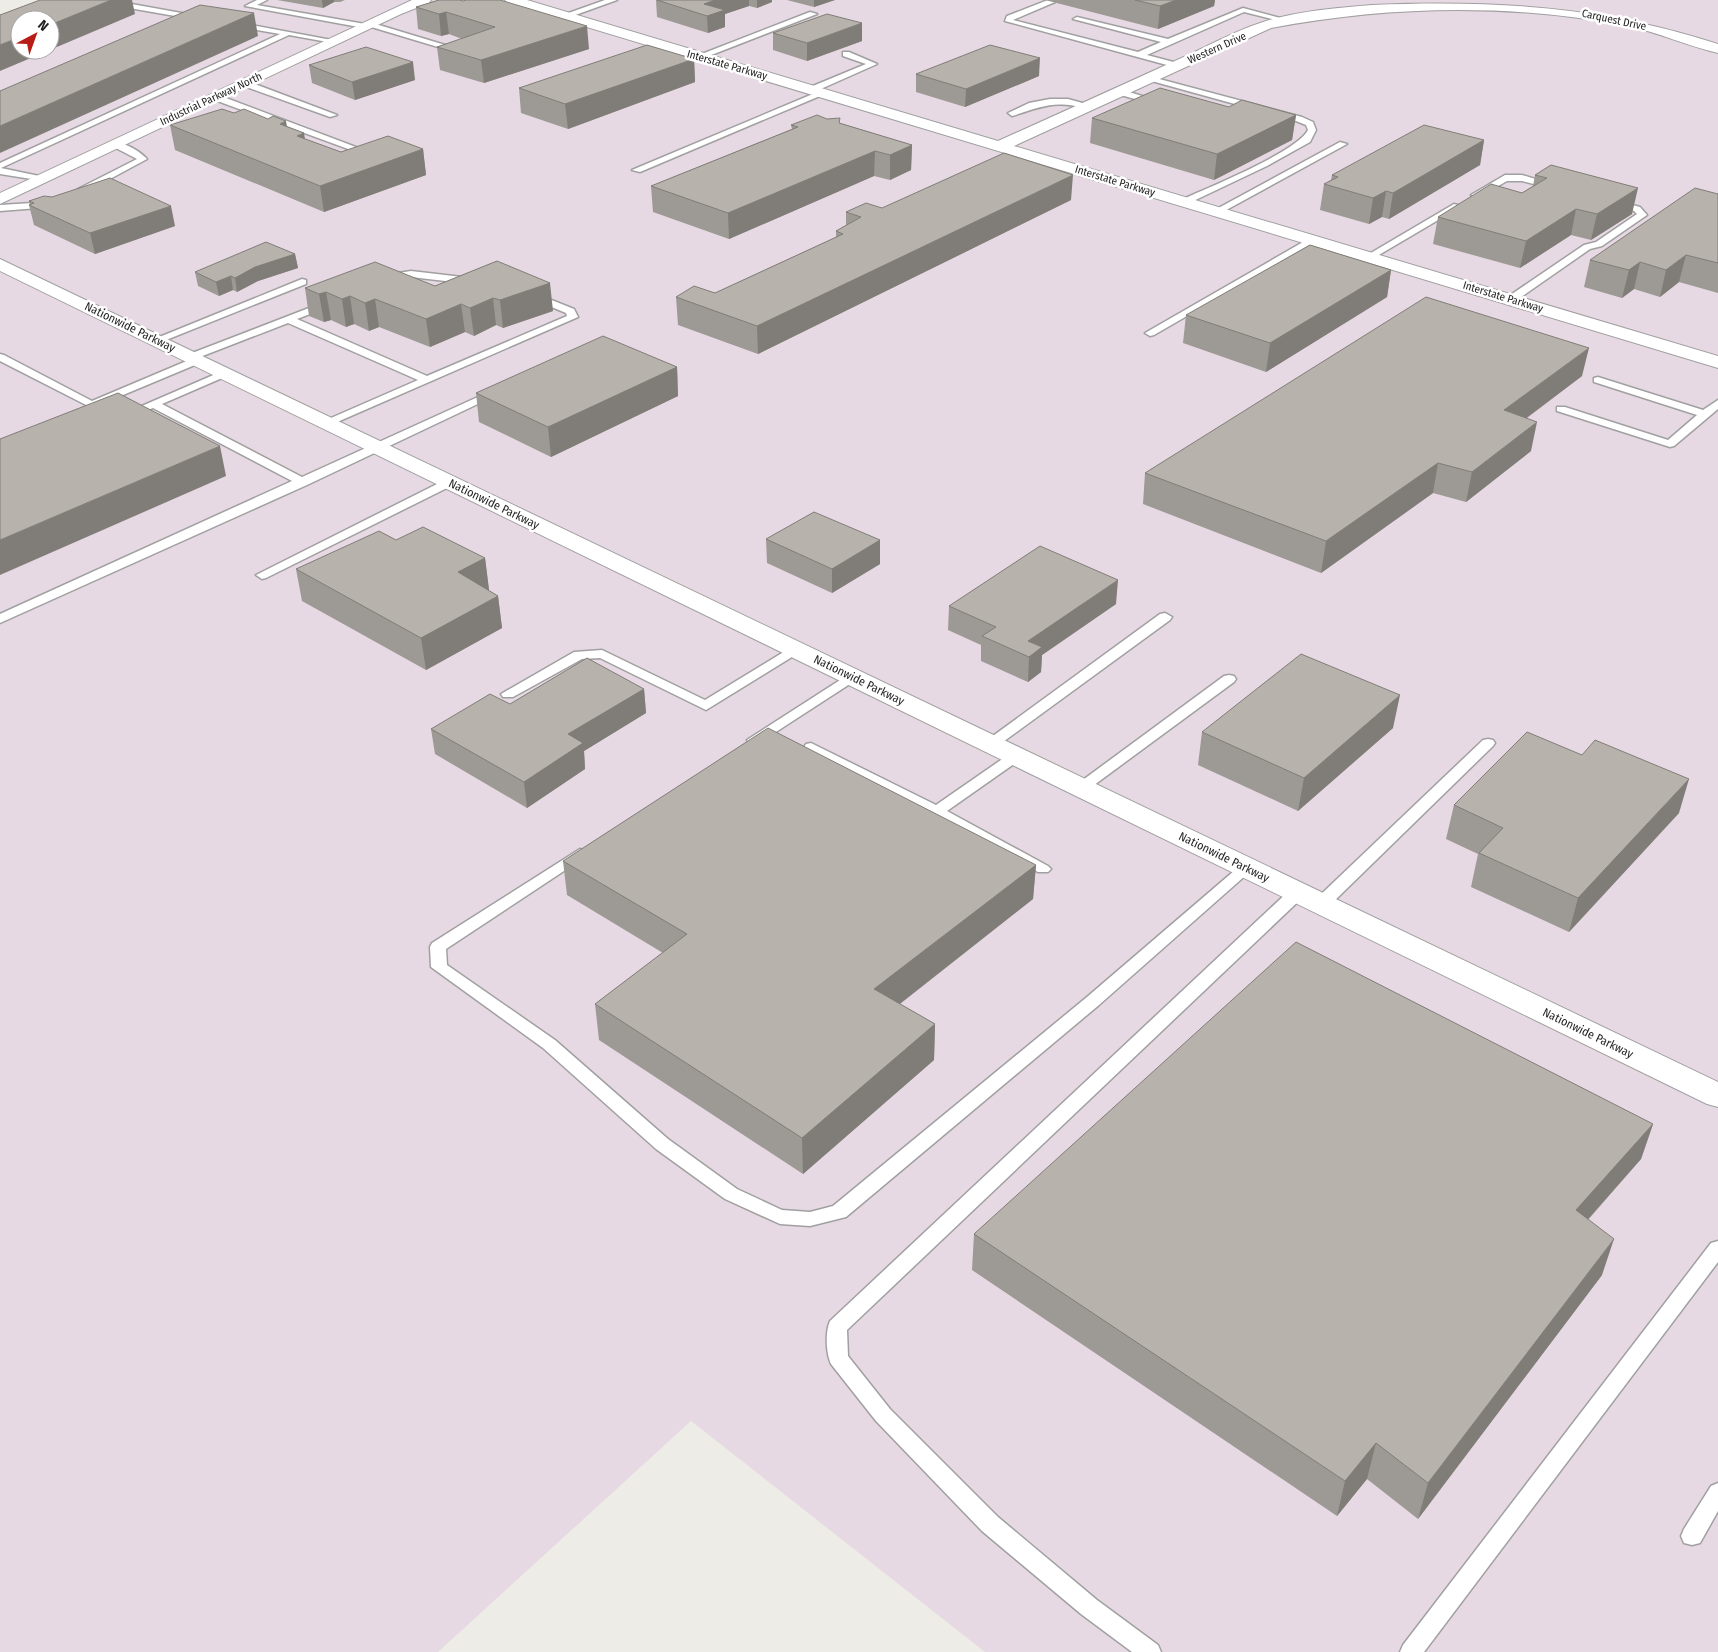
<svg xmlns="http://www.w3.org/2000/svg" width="1718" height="1652" viewBox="0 0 1718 1652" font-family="'Fira Sans Condensed',sans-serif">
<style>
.industrial{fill:#e7d9e3;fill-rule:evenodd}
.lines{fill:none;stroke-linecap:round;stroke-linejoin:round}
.service-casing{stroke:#a0a0a0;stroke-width:3}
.minor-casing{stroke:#a0a0a0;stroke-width:2}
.service{fill:#fff;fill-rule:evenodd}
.minor{fill:#fff;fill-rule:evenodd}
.wall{fill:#9d9994}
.shaded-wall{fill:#807d78}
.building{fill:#b7b2ac;stroke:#807d78}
.labels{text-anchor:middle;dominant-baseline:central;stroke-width:5;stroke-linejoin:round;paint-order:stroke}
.far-street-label{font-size:11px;fill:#1f1f1f;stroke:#fff}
.street-label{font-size:12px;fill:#1f1f1f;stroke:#fff}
</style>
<rect width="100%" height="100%" fill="#eeece6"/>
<path class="industrial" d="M41,0H1718V1652H985L691,1421L438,1652H0V16ZM20,20H50V50H20Z"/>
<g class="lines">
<g class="service-casing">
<g id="service">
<path d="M257,0H267L257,5L365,24L369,22L465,51L458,53L368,26L364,28L245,6Z"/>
<path d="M605,0H617L567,18L560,16Z"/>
<path d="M1048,0L1055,2L1013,20L1138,52L1161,42L1073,19L1077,17L1168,39L1243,8L1288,20L1284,22L1244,12L1147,55L1181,64V68H1178L1005,21L1007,16Z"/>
<path d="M115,1L198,16L202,18L198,20L112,5V1Z"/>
<path d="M810,12L817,14L701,59L694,57Z"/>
<path d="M235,22L337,41L333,43L289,35L1,168L44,177V181L0,174V163L280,34L235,26Z"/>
<path d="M843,52H849L877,64L814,92H808V88L866,64L843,56Z"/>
<path d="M1148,76L1302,117L1313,122L1316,130L1310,142L1267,166L1187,204H1181V200C1207,188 1297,152 1308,130L1306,125L1296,121L1148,80Z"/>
<path d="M241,81H247L337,115L330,117L241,85Z"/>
<path d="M1117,90H1123L1164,103L1160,106L1117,94Z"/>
<path d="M820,91L827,93L640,172L632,170Z"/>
<path d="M212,95H218L377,155L370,157L212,99Z"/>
<path d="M1050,99H1068L1093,106L1089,109C1053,100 1045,106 1012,116L1008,113L1029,103Z"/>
<path d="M112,142C123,141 140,151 147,159L84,193H78V189L137,159L112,146Z"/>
<path d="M1340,142L1347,144L1219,214L1211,212Z"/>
<path d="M1505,175H1522L1558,186L1553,189L1522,181H1507L1479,197L1471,195Z"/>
<path d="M1614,200L1640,207L1647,215L1602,246L1590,249L1514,302H1506V298L1584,245L1596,242L1637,214L1634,211L1611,205L1609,203Z"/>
<path d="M48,202L53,205L51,207L0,211V205Z"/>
<path d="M1454,204L1462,206L1372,259L1364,257Z"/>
<path d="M1310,238L1318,240L1154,335L1150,336L1145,333Z"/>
<path d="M411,271L471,278L476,281L471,284L411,277L388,283L383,280L398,273Z"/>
<path d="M302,279L306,280V284L161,342H153L152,340Z"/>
<path d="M534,293L574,309L578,317L328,426L324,425V421L418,380L288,323L200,357L203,360L202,362L92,408L0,361V354L4,355L92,401L189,360L186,357L187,355L327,301L331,302V306L297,319L427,376L567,316L566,313L530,298L529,296Z"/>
<path d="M225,370L229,371V375L162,404L302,477L491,391L495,390L501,393L307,485L0,623V614L292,481L153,408L127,418L121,415Z"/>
<path d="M1598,377L1703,410L1718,400V409L1674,446L1670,447L1557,411V407H1565L1668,440L1697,415L1594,382V378Z"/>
<path d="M449,478L453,479V485L266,578L262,579L256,575Z"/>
<path d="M1165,613L1172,617L1170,620L996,747H986L984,744L986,741L1160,614Z"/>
<path d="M795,645L800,646L802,649L800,652L706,710L600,658L582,659L513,697H503L501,694L574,652L602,650L705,700Z"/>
<path d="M851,673L856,674L858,677L856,680L759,743H749L747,740Z"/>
<path d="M1229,675L1234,676L1236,679L1234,682L1086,791H1076L1074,788L1076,785L1224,676Z"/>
<path d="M1488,739L1493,740L1495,743L1493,746L1327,908H1315L1313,904L1315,900L1483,740Z"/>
<path d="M811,743L936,805L1011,753H1021L1023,756L1021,759L947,811L1048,866L1051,869L1048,872H1038L932,814L806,750L804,747L806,744Z"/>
<path d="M580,849L585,851L588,854L585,857L446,949L447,965L555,1040L668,1139L737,1189L782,1210L810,1212L833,1206L1087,997L1241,865H1251L1254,868L1099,1005L846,1217L810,1226L780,1224L725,1199L656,1149L543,1048L431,967L430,947L432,943Z"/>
<path d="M1297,888L1303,889L1305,893L1303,897L847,1330L848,1356L890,1409L998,1517L1097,1600L1158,1645L1161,1652H1132L1081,1614L982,1531L876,1421L831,1364C826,1353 825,1332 830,1321L1291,889Z"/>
<path d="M1718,1241V1262L1424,1652H1400L1403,1645L1711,1243Z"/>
<path d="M1718,1483V1511L1700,1543L1692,1545L1684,1543L1681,1536L1684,1529L1711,1486Z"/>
</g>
</g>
<g class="minor-casing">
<g id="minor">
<path d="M412,0H431L429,3L401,14L0,204V193Z"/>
<path d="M505,0H527L998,141C1058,114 1118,87 1177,60C1205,48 1234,31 1263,22C1297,11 1336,8 1372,5C1493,0 1602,6 1718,44V53C1687,46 1658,32 1627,26C1510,3 1388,6 1271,28L1014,146L1718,356V368L507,3Z"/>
<path d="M0,259L1718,1082V1107L1707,1104L0,271Z"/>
</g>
</g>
<use href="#service" class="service"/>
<use href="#minor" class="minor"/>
</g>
<g class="wall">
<path d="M277,0H345L340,2H334L323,8Z"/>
<path d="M439,0L589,49L484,83L440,70L437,47L462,39L449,34L441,36L418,29L416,7Z"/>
<path d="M656,0H772V2L757,8L749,6L725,14V27L708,33L657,17Z"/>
<path d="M787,0H835L814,7Z"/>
<path d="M1045,0H1215L1214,6L1158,29Z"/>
<path d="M773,33L862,41L807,61L773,50Z"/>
<path d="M694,59L695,82L568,129L521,113L519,88Z"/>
<path d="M309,65L415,80L355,100L312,83Z"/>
<path d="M916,74L1039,76L965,107L916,92Z"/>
<path d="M1229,107L1296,115L1292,140L1214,180L1090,143L1092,118Z"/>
<path d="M234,113L287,126L305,139L341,152L423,149L426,175L324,212L175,150L170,125Z"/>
<path d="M840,123L912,145L911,170L890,180L874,176L729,239L653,212L651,186L792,129L791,125Z"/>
<path d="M1484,140L1480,165L1389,219L1382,217L1369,224L1320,210L1324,184L1331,180L1332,175Z"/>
<path d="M1551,165L1632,214L1591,240L1571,235L1520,268L1433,244L1438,217L1522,193L1533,186L1535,175Z"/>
<path d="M1718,194V293L1679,282L1660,297L1634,289L1622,298L1584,287L1590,260Z"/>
<path d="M1071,200L758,354L678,325L676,297L715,293L836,237V231L846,225V212L882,208Z"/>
<path d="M29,201L175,226L95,254L34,225L29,205H30Z"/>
<path d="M295,254L298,268L258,281L237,292L233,290L219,296L198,286L195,272Z"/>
<path d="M497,261L553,311L503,328L496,325L474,336L465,332L430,347L379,327L369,331L354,324L346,327L331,320L324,322L309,316L305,288L435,286Z"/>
<path d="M1391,270L1387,297L1266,372L1183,343L1186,315Z"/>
<path d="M677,367L678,396L551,457L479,422L476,393Z"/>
<path d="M1582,376L1527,418L1531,451L1466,502L1433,493L1321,573L1143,504L1145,473Z"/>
<path d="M766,539L880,540V564L832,593L767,563Z"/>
<path d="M396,540L485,558L489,590H488L498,596L502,628L426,670L302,601L296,569Z"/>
<path d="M1116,604L1042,655L1041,672L1028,682L981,661V645L948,630L949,606Z"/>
<path d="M644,689L646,713L584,751L585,769L527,808L435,754L431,729L510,704Z"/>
<path d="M1393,728L1298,811L1198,765L1202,732Z"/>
<path d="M1454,805L1679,813L1569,932L1471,887L1478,854L1446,839Z"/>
<path d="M563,861L1036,865L1033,899L900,1004L935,1024L934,1060L803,1174L599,1040L595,1004L663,953L567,895Z"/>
<path d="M1653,1124L1641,1159L1588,1220L1602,1275L1418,1519L1367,1479L1337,1516L972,1270L974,1234Z"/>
</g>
<g class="shaded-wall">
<path d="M111,0H132L135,14L0,71V45L20,37V50H50V25Z"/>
<path d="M322,0H334V2L323,8Z"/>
<path d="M715,0H749V6L725,14V27L708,33L707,16L704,4Z"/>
<path d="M757,0H772V2L757,8Z"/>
<path d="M814,0H835L814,7Z"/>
<path d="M1176,0H1215L1214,6L1158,29L1160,6Z"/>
<path d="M446,12L449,34L441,36L439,14Z"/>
<path d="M254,13L258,36L0,153V126Z"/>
<path d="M862,23V41L807,61V43Z"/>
<path d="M587,26L589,49L484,83L481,60Z"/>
<path d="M1040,58L1039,76L965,107L966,89Z"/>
<path d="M694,59L695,82L568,129L565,104Z"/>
<path d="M413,62L415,80L355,100L352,82Z"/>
<path d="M1296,115L1292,140L1214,180L1217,154Z"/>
<path d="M286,121L290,146L280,124Z"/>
<path d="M304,133L308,158L297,136Z"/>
<path d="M1484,140L1480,165L1389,219L1393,193Z"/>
<path d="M912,145L911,170L890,180V155Z"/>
<path d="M423,149L426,175L324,212L320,186Z"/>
<path d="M875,151L874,176L729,239L728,213Z"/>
<path d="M1073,175L1071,200L758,354L757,326Z"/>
<path d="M1638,188L1632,214L1591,240L1597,214Z"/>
<path d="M1386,191L1382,217L1369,224L1373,198Z"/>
<path d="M171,206L175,226L95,254L90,233Z"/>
<path d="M1576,209L1571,235L1520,268L1526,241Z"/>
<path d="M295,254L298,268L258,281L237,292L235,278L255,267Z"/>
<path d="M1686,255L1679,282L1660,297L1666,270Z"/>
<path d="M1640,262L1634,289L1622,298L1629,270Z"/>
<path d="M1391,270L1387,297L1266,372L1270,343Z"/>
<path d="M231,276L233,290L219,296L216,282Z"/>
<path d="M550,283L553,311L503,328L500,300Z"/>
<path d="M326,292L331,320L324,322L319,294Z"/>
<path d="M350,296L354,324L346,327L342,299Z"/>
<path d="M493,298L496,325L474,336L470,308Z"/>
<path d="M375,299L379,327L369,331L365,303Z"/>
<path d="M461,304L465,332L430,347L426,319Z"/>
<path d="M1589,348L1582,376L1498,439L1504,410Z"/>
<path d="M677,367L678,396L551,457L548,427Z"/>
<path d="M1537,422L1531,451L1466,502L1472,472Z"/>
<path d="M220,446L226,476L0,575V540Z"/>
<path d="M1438,463L1433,493L1321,573L1326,541Z"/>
<path d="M880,540V564L832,593V569Z"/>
<path d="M485,558L489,590L462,604L458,572Z"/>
<path d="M1118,580L1116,604L1042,655L1041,672L1028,682L1029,657L1028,641Z"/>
<path d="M498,596L502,628L426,670L421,638Z"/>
<path d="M644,689L646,713L584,751L585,769L527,808L524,782L568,734Z"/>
<path d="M1400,695L1393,728L1298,811L1304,778Z"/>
<path d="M1689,779L1679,813L1569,932L1578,898Z"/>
<path d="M1036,865L1033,899L874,1024V989Z"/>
<path d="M935,1024L934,1060L803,1174L802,1138Z"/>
<path d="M1653,1124L1641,1159L1564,1246L1576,1210Z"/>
<path d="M1614,1239L1602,1275L1418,1519L1428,1483Z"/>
<path d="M1376,1443L1367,1479L1337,1516L1345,1481Z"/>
</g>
<g class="building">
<path d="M40,0H111L50,25V20H20V37L0,45V15Z"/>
<path d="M439,0H460L463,1L466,0H500L587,26L481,60L437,47L495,27L446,12L439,14L416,7Z"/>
<path d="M657,0H715L704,4L725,10L707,16Z"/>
<path d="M1135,0H1176L1160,6Z"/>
<path d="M200,5L254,13L0,126V91Z"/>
<path d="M827,14L862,23L807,43L773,33Z"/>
<path d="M647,45L694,59L565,104L519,88Z"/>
<path d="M990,45L1040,58L966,89L916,74Z"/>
<path d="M366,47L413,62L352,82L309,65Z"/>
<path d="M1160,88L1229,107L1242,100L1296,115L1217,154L1092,118Z"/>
<path d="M222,109L234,113L244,109L268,119L273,116L286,121L280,124L304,133L297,136L341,152L388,136L423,149L320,186L170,125Z"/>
<path d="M817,115L827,119L840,118L839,123L912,145L890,155L875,151L728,213L651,186L798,127L791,125Z"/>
<path d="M1424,125L1484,140L1393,193L1386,191L1373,198L1324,184L1338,177L1332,175Z"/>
<path d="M1004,153L1073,175L757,326L676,297L694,286L715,293L843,234L836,231L861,217L846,212L866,203L882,208Z"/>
<path d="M1551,165L1638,188L1597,214L1576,209L1526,241L1438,217L1491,184L1522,193L1547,178L1535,175Z"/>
<path d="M110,178L171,206L90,233L29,205L34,203L29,201L44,196L52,197Z"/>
<path d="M1695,188L1718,194V263L1686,255L1666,270L1640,262L1629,270L1590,260Z"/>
<path d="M266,242L295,254L255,267L235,278L231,276L216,282L195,272Z"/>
<path d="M1310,245L1391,270L1270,343L1186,315Z"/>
<path d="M497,261L550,283L500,300L493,298L470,308L461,304L426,319L375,299L365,303L350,296L342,299L326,292L319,294L305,288L375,262L435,286Z"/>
<path d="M1426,297L1589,348L1504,410L1537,422L1472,472L1438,463L1326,541L1145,473Z"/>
<path d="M603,336L677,367L548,427L476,393Z"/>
<path d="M118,393L220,446L0,540V439Z"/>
<path d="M814,512L880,540L832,569L766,539Z"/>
<path d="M423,527L485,558L458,572L498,596L421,638L296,569L379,531L396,540Z"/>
<path d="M1040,546L1118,580L1028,641L1042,647L1029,657L982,636L996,627L949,606Z"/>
<path d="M1301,654L1400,695L1304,778L1202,732Z"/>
<path d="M587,658L644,689L568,734L583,743L524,782L431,729L490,694L510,704Z"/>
<path d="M768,728L1036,865L874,989L935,1024L802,1138L595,1004L687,934L563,861Z"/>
<path d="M1527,732L1582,755L1595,740L1689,779L1578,898L1479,853L1503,828L1454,805Z"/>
<path d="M1296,942L1653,1124L1576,1210L1614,1239L1428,1483L1376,1443L1345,1481L974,1234Z"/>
</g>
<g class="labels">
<g class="far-street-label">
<text transform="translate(1614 20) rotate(12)">Carquest Drive</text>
<text transform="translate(1217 48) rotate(-24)">Western Drive</text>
<text transform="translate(727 65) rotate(16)">Interstate Parkway</text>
<text transform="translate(211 99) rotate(-25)">Industrial Parkway North</text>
<text transform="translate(1115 181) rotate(17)">Interstate Parkway</text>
<text transform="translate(1503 297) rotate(17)">Interstate Parkway</text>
</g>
<g class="street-label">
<text transform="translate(130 327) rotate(26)">Nationwide Parkway</text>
<text transform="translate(494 504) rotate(26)">Nationwide Parkway</text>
<text transform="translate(859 680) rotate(26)">Nationwide Parkway</text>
<text transform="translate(1224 857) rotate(26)">Nationwide Parkway</text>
<text transform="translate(1588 1033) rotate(26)">Nationwide Parkway</text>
</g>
</g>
<g transform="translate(35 35) rotate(41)"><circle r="24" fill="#ffffff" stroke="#a5a5a5"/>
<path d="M0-4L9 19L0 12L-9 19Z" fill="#b71d16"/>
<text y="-8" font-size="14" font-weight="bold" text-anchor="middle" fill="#1f1f1f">N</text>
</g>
</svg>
